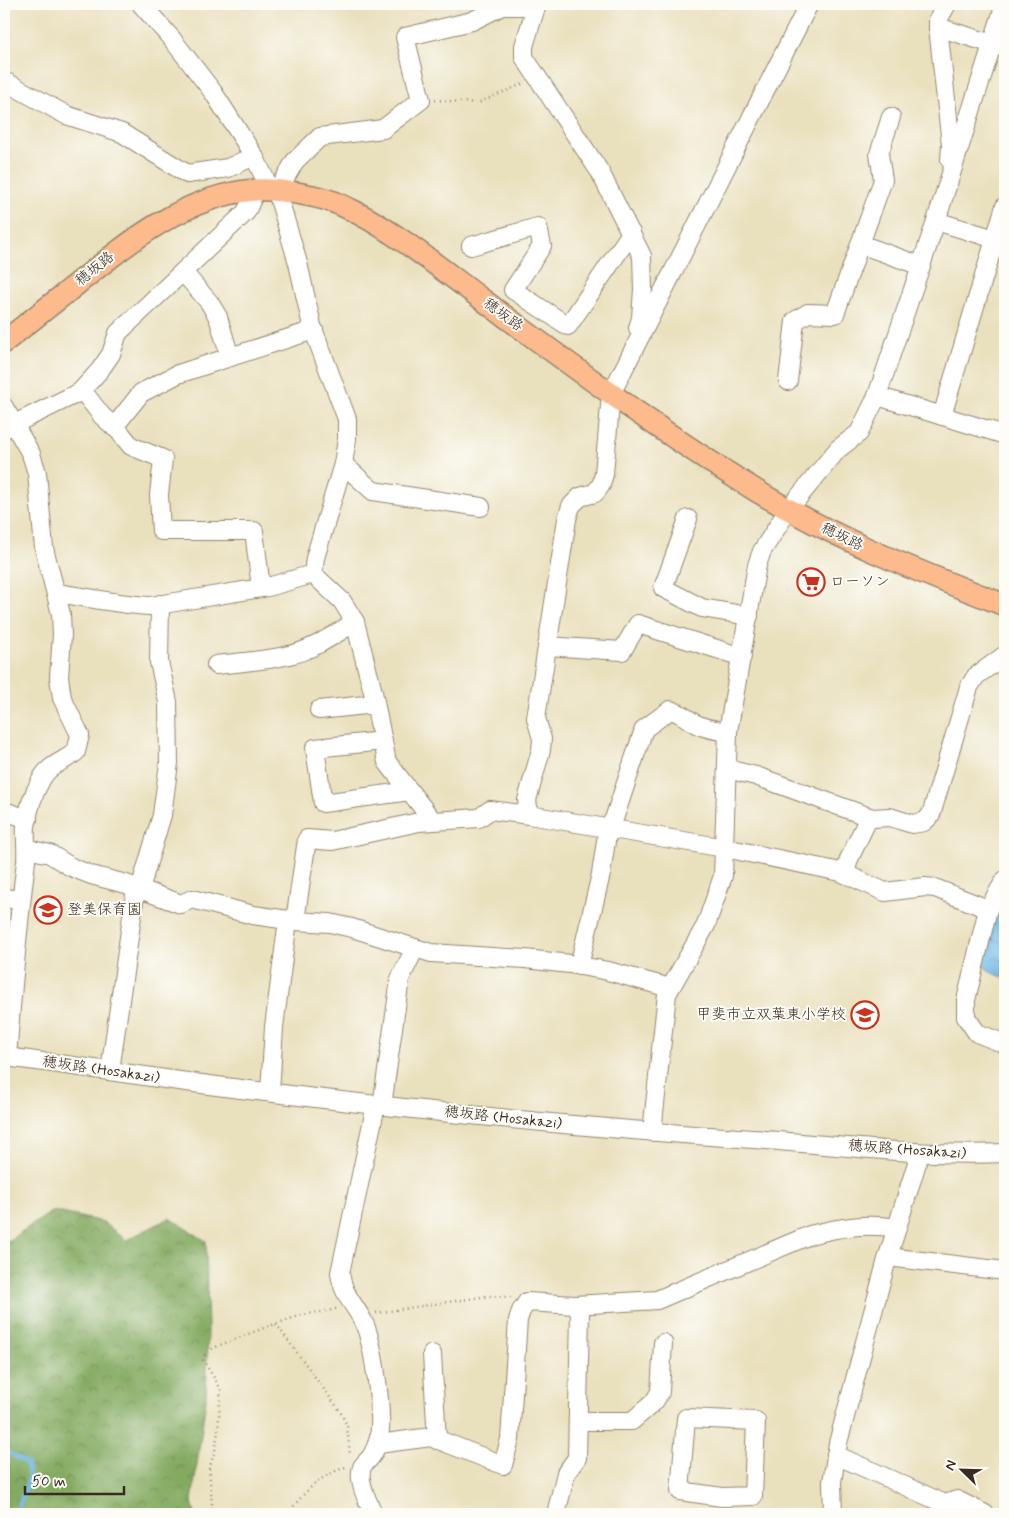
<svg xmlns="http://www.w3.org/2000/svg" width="1009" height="1518" viewBox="0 0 1009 1518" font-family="Mynerve,'Klee One',sans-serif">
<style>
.forest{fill:url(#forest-crowns);stroke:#5f6a40}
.water{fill:url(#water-ripples);stroke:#547082}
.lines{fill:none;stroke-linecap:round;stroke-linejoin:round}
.stream{stroke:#6cb7e5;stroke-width:4}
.minor-casing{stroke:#92856e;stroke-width:20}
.major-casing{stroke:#92856e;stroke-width:24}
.path{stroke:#92856e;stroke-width:2.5;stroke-dasharray:1 4;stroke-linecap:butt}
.minor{stroke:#fff;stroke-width:18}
.major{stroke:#fcba8d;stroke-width:21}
.labels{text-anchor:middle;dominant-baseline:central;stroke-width:4;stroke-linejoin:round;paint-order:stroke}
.street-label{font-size:15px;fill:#3b2a1e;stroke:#fdfcf7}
.poi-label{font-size:15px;fill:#3b2a1e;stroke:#fdfcf7;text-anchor:start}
</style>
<defs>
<pattern id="forest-crowns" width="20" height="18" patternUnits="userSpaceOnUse" patternTransform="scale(1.25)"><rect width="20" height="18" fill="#83aa61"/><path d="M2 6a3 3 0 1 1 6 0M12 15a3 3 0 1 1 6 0" fill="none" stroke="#6c8b4f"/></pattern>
<pattern id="water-ripples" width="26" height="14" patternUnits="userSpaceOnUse" patternTransform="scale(1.25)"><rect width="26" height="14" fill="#6cb7e5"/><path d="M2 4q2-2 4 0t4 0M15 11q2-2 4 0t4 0" fill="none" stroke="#5a95b9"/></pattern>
</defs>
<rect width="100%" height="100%" fill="#fdfcf7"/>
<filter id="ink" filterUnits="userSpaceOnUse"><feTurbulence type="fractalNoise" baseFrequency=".02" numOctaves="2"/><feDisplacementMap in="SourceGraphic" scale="10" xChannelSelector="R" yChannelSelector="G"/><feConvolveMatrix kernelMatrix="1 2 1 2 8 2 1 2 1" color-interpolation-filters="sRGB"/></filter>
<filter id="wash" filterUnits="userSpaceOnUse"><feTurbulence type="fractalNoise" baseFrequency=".0096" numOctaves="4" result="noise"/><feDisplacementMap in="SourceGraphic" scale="20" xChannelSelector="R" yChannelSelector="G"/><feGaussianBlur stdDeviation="1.12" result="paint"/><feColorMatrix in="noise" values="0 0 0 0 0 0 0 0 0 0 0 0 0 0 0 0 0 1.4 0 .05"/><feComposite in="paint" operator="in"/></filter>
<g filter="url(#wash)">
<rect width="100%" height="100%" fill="#e9e0bd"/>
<path class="forest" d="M53,1211L103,1222L126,1240L170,1218L206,1241L208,1331L206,1399L192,1501L195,1514H4V1239L6,1242Z"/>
<path class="water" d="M1005,883V978L988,971L980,957Z"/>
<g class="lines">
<path class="stream" d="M4,1450L27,1464L29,1478L27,1484L16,1514"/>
</g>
</g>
<g filter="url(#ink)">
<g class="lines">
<g class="minor-casing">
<g id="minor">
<path d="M141,4L172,39L213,92L254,156"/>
<path d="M537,4L524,46V57L600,172L642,256L643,289L641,318L638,328"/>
<path d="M947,4L938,20V27L951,145L950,160"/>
<path d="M938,27L1005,48"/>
<path d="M4,84L8,83L66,115L122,133L187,174L228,168L254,156L271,191"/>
<path d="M936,221L1005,242"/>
<path d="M860,244L921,266"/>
<path d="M471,246L538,227L542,246L513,290L568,326L631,233"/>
<path d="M183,272L209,302L218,317L230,357"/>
<path d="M788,381L795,321L808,313L835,314L883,180L879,154L891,117"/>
<path d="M82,390L102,416L119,431L131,446L163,459L159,495L161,531H254L261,588"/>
<path d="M877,396L1005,435"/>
<path d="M4,407L31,454L37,473L44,548L61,614L62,635L59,677L62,698L80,735L76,752C63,762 48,765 41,780C33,794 28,810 26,826C25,838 27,849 26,861C18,926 12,992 7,1057"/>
<path d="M942,416L1005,206"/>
<path d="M114,427L141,393L178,374L314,330"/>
<path d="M6,428L80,392L100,370L111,354L118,333L246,212L256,190"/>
<path d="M343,464L373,491L481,507"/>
<path d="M688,519L663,588L702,608L749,616"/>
<path d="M56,593C88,597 118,605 151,606L268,587L313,574"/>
<path d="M547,646L622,651L638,624L742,657"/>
<path d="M216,665C240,662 266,661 289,655C313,650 335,634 355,622"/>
<path d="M319,710L375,704"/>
<path d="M383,741L315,748L323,803L410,791"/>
<path d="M727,769L756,776L872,818L890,817L912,824L924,822L931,815L969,687L976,676L1005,655"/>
<path d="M4,811L28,819"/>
<path d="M529,815L527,800L541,750L542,739L536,718L567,519L571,506L580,497L595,493L601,485L604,474L611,394L809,4"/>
<path d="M433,821L387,762L373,692L355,622L342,601L313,574L315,558L343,464L347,439V419L312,326L298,263L277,192L295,161L320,137L383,129L421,100L405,37L472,21L502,6H536"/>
<path d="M28,849L50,854L71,867L91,875L126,884L181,904L192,899L253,915L295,921L330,923L352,928L431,953L525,959L570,964L608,971L670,988"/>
<path d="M845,874L849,859L869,817"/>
<path d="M1005,880L988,909L966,1000V1017L977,1033L1005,1044"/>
<path d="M140,889L162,815L169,763L168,702L159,662L160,604"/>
<path d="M4,898L21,900"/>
<path d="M295,921L307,839L332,841L419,822L479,818L490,810L529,815L725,848L841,872L885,892L925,887L935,888L988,909"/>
<path d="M579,966L601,874L608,828L614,819L644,729L670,710C680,712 687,719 696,724C706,729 716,730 728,732"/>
<path d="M4,1057C72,1065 141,1076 209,1085C390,1108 571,1127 753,1139C837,1145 921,1157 1005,1153"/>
<path d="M110,1071L136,888"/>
<path d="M270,1092L274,1027L288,920"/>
<path d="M382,1106L400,979L415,948"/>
<path d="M652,1132L667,994L706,925L723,876L728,732L757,565L762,551L788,510L838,449L859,433L877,396L936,221L1005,4"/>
<path d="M888,1257L1005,1271"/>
<path d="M575,1305L657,1300L810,1235C841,1227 865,1223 897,1228"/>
<path d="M432,1354L437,1440"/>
<path d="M686,1418L756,1421L753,1496L722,1497L680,1491Z"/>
<path d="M578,1421H632L654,1402L660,1392L663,1343"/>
<path d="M378,1444L431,1437L503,1465L510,1439L518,1320L521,1311L527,1302L575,1305L580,1313L577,1458L566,1473L556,1514"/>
<path d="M836,1455L945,1504L957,1500L985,1514"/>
<path d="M374,1514C368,1503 357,1480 362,1467C364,1463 370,1459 372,1455C380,1442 381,1429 380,1414C379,1392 373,1340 363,1321C353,1302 343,1295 340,1273L376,1105"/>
<path d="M833,1514L832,1482L838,1443L886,1263L920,1153"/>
</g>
</g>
<g class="major-casing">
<path id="major" d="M4,342C28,323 53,303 77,284C129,242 186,195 255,190C276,188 322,196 341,205C391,227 443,271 487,303C568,363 650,424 736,478C821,533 911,569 1005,605"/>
</g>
<g class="path">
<path d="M435,100L478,103L525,83"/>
<path d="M376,1313L488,1296L512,1297"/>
<path d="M276,1324L340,1411L347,1426L350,1456"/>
<path d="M213,1514L209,1469L215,1451L218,1431L221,1389L203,1360L205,1355L213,1348C240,1337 268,1326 296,1317C310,1312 325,1313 338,1308"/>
<path d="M287,1514C308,1489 316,1478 348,1466"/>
</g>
<use href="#minor" class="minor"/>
<use href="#major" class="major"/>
</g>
</g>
<defs>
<g id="supermarket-ring" transform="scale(1.4375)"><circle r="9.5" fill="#fdfcf7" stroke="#c8321e" stroke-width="1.5"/><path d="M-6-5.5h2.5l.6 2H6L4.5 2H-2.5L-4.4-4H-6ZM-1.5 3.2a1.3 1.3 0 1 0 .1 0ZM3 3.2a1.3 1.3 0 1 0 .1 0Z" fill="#c8321e"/></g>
<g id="school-ring" transform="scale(1.4375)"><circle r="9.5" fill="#fdfcf7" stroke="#c8321e" stroke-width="1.5"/><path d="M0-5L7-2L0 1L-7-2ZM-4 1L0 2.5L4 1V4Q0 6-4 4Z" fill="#c8321e"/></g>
</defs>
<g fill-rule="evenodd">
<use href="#supermarket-ring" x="811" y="582"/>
<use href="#school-ring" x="48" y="910"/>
<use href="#school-ring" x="865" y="1015"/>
</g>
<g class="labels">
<g class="street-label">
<text transform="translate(95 269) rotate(-39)">穂坂路</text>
<text transform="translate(503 315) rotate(36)">穂坂路</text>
<text transform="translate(842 537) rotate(26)">穂坂路</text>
<text transform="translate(101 1070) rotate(8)">穂坂路 (Hosakazi)</text>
<text transform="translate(503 1118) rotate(6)">穂坂路 (Hosakazi)</text>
<text transform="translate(907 1150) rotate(4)">穂坂路 (Hosakazi)</text>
</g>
<g class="poi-label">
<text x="830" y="582">ローソン</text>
<text x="67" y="910">登美保育園</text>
<text x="846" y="1015" text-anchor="end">甲斐市立双葉東小学校</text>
</g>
</g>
<rect width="1009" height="1518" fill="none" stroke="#fdfcf7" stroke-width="20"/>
<g transform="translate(962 1470) rotate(293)" stroke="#fdfcf7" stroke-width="4" paint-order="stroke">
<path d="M0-4L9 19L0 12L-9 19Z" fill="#3b2a1e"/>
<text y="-8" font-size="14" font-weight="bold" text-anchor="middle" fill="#3b2a1e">N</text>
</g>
<path d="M25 1486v8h99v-8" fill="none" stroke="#3b2a1e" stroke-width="2.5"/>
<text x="32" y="1486" font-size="15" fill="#3b2a1e" stroke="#fdfcf7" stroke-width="4" paint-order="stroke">50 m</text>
</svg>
